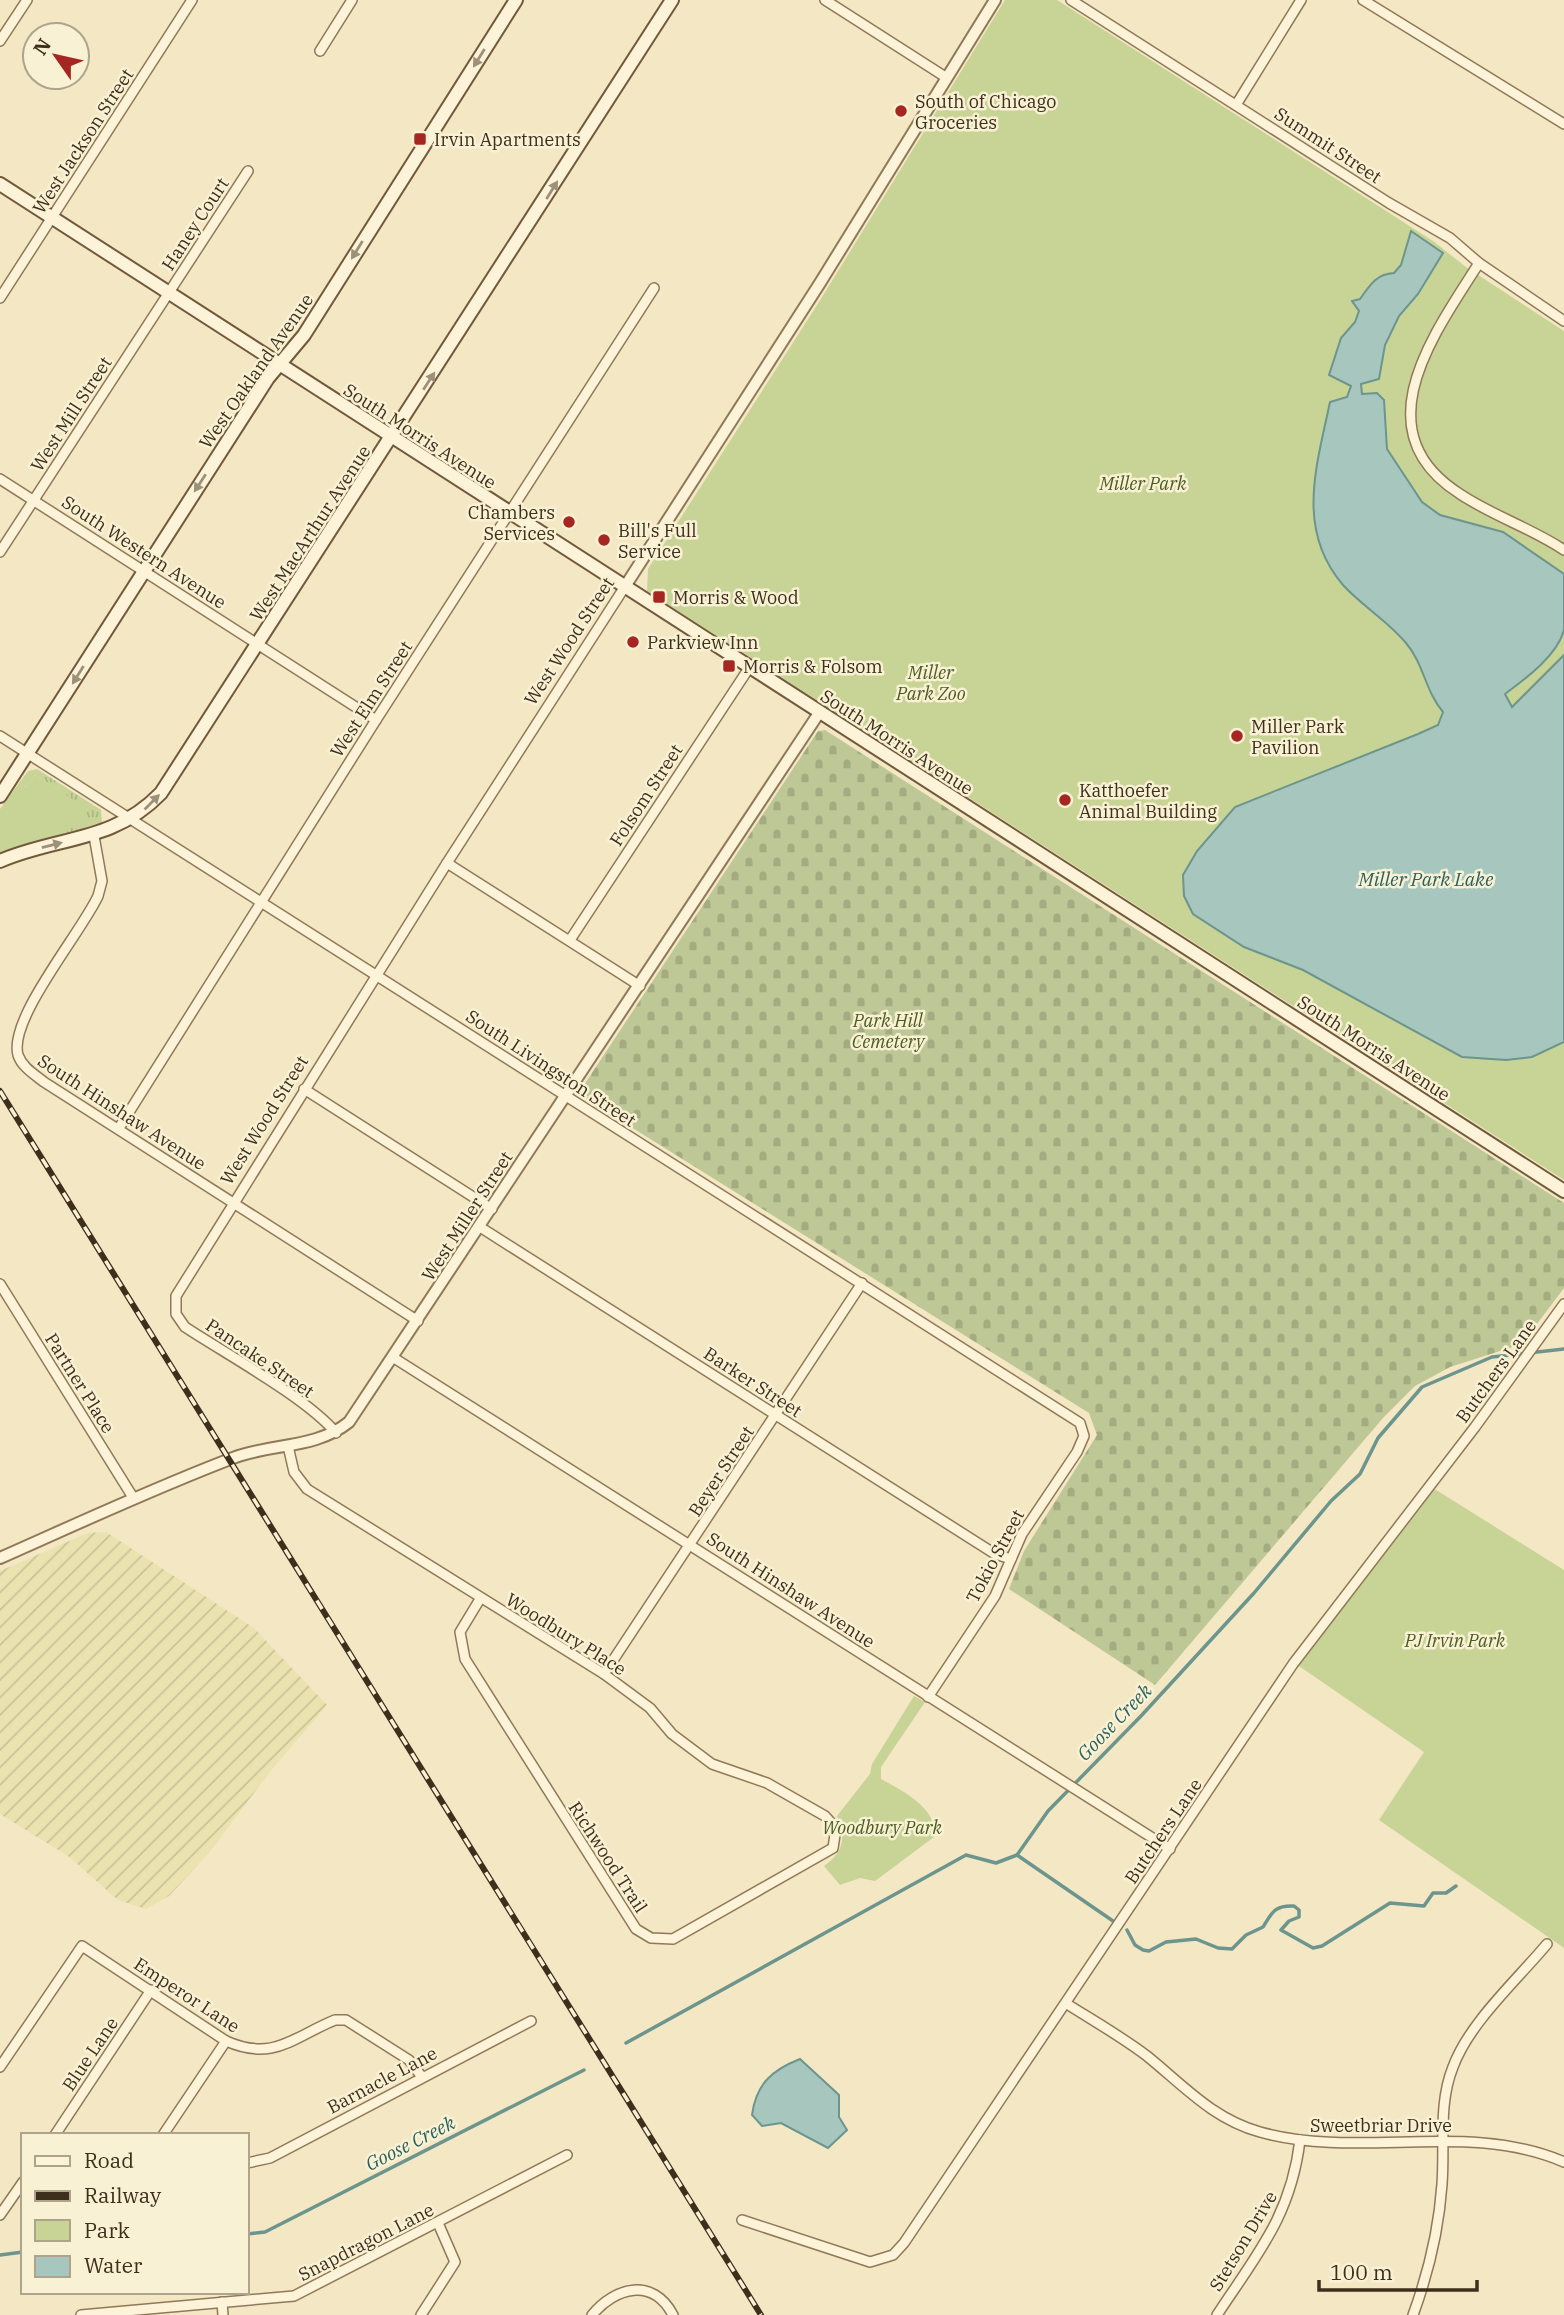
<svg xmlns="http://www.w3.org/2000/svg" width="1564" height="2315" viewBox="0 0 1564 2315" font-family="'IBM Plex Serif',serif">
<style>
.farmland{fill:url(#farmland-furrows)}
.grass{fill:url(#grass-tufts)}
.cemetery{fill:url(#cemetery-stones)}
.green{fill:#c8d396}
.water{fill:#a6c6be;stroke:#6b958d;stroke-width:2}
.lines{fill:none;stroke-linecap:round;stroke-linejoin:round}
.stream{stroke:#6b958d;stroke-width:3.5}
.minor-casing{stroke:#907958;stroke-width:12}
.tertiary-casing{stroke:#907958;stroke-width:14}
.secondary-casing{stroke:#72593b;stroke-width:16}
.minor{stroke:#fcf3d8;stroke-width:9}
.tertiary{stroke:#fcf3d8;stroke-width:10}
.secondary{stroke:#fcf3d8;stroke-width:12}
.rail-casing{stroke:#3e2f1d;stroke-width:6}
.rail{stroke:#f9f1d4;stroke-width:3.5;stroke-dasharray:10;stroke-linecap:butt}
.oneway{fill:#9d917a}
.poi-dot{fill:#a62721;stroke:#f9f1d4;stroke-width:2.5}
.labels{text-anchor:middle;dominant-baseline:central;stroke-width:5;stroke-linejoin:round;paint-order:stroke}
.poi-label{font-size:18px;fill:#3e2f1d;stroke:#f9f1d4;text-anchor:start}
.street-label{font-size:18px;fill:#3e2f1d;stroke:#f9f1d4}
.park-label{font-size:18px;font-style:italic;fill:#4b5d22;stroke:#f9f1d4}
.water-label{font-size:19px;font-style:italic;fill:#2b605f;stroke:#f9f1d4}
</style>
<defs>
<pattern id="farmland-furrows" width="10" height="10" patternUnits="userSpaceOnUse" patternTransform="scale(1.75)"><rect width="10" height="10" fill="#eae3b0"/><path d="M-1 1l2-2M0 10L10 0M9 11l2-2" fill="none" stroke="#cac397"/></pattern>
<pattern id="grass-tufts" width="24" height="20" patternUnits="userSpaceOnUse" patternTransform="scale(1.75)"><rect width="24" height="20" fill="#c8d396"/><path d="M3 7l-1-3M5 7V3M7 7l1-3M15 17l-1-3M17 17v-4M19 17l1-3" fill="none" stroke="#adb581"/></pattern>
<pattern id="cemetery-stones" width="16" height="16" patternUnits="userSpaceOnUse" patternTransform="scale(1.75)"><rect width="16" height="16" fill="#bec796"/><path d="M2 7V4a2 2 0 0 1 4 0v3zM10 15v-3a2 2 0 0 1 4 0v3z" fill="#a4ab81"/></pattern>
</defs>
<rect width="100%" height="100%" fill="#f3e7c4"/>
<path class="farmland" d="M106,1532L254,1628L327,1705L269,1773L209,1853L169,1896L146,1909L118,1900L68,1856L0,1814V1571L88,1533Z"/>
<path class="grass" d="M37,769L101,810L102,822L63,835L88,810L35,775L26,787L19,783L28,771Z"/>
<path class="cemetery" d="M825,730L1564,1203V1288L1522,1344L1450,1367L1415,1386L1383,1418L1155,1685L1009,1589L1024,1551L1097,1435L1089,1413L583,1097L582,1088L818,731Z"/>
<g class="green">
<path d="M1005,0H1057L1433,241L1466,267L1564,331V1180L647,591L648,569L819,302Z"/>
<path d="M35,775L89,810L63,835L0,852V809L19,783L26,787Z"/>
<path d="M1433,1488L1564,1570V1948L1379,1820L1424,1752L1299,1666Z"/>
<path d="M914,1696L925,1702L881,1767V1779C903,1791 939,1809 934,1837L875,1881L860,1878L840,1885L824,1866C843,1853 847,1837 837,1816L870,1774L872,1764Z"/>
</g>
<g class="water">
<path d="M1411,231L1443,253L1418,294L1399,316L1385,345L1379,379L1361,384L1362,394L1377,393L1384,400L1387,449L1422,502L1440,515L1503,532L1564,574C1564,591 1564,613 1564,630C1557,656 1525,679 1505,694L1512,707L1564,655V1042L1532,1057L1506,1060L1462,1057L1303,970L1244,947L1193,914L1184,896L1183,875L1197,851L1235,807L1418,734L1438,725L1443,712C1425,691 1424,664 1406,643C1388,621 1362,606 1343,585C1295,529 1317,465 1330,402L1347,397L1351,386L1329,375L1341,338L1355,322L1359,311L1352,301L1360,299C1370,285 1376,274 1394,273L1401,265Z"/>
<path d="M800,2059L839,2095V2117L847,2130L828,2148L781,2123L762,2126L752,2115C756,2084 772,2070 800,2059Z"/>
</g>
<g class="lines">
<g class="stream">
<path d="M1017,1855L1113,1921"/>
<path d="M1127,1930L1135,1945L1143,1950L1149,1951L1166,1942L1196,1939L1218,1948L1232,1949L1246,1935L1263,1927C1272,1913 1274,1905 1294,1906L1299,1910V1917L1289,1921L1281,1930L1313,1948L1322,1946L1390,1903L1424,1906L1433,1893H1446L1456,1886"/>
<path d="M626,2043L966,1855L996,1863L1017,1855L1048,1811L1141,1716L1254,1593L1331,1501L1360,1474L1378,1438L1422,1387L1492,1357L1564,1349"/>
<path d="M247,2234L265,2232L584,2070"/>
<path d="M0,2255L23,2252"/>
</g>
<g class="minor-casing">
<g id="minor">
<path d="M825,0L947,78"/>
<path d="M1071,0L1389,203L1450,238L1479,263L1564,321"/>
<path d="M1363,0L1564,124"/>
<path d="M0,41L27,0"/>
<path d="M320,51L352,0"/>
<path d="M1236,105L1301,0"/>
<path d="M1479,263C1434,334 1361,431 1460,494C1493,516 1531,528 1564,550"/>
<path d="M0,298L192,0"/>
<path d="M0,479L376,720"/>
<path d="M0,552L248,171"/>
<path d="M0,736L1080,1423L1084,1436L1077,1452L1022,1534L995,1596L928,1697"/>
<path d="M94,836L102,881L98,896C81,933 8,1019 18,1055C22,1067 34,1074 44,1082L418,1321"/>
<path d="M447,863L640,986"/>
<path d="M570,940L749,668"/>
<path d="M304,1089L492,1209"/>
<path d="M119,1128L376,720L654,288"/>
<path d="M480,1227L995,1554L1011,1559"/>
<path d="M0,1284L134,1499"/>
<path d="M394,1358L1170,1849"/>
<path d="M336,1433C307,1398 226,1354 185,1327L176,1314V1296L447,863L624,588"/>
<path d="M288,1446L294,1472L307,1489L604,1674L650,1708L672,1734L712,1764L767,1783L825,1816L836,1828L833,1848L673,1939L651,1938L636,1929L465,1659L460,1632L480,1599"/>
<path d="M604,1674L862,1283"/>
<path d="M1067,2004C1094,2021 1122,2037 1147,2056C1184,2086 1213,2119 1260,2132C1361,2160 1466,2120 1564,2162"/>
<path d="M0,2067L82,1946L226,2041C274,2062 293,2037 335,2020H346L409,2060L422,2077"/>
<path d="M55,2135L151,1990"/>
<path d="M163,2135L226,2041"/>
<path d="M247,2163L270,2158L531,2021"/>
<path d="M0,2215L23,2182"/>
<path d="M742,2220L870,2262L893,2255L904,2243L1293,1664L1475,1427L1564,1304"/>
<path d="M222,2302L223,2315"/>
<path d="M81,2315L294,2296L567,2155"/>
<path d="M421,2315L455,2262L438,2223"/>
<path d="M592,2315C615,2287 653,2277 673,2315"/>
<path d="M1217,2315C1257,2254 1291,2216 1300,2140"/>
<path d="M1413,2315C1428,2274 1439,2228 1442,2184C1445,2145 1438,2104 1453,2067C1469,2023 1517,1980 1547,1944"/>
</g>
</g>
<g class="tertiary-casing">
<g id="tertiary">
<path d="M624,588L820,283L995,0"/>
<path d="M0,1558C77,1524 154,1488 233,1458C272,1443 316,1449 349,1422L819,713"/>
</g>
</g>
<g class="secondary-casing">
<g id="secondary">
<path d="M0,184L1564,1191"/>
<path d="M0,796L268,378L304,335L516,0"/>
<path d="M0,861C58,836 113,843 161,793L672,0"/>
</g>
</g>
<use href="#minor" class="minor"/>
<use href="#tertiary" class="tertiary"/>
<use href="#secondary" class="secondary"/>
<g class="rail-casing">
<path id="rail" d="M0,1091L761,2315"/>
</g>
<use href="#rail" class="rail"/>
</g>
<defs><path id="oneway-solid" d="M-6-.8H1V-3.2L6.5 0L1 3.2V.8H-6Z" transform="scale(1.75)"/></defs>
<g class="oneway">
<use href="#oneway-solid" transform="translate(479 58) rotate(122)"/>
<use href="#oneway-solid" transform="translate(552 190) rotate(-58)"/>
<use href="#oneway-solid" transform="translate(357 250) rotate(122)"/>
<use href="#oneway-solid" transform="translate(429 381) rotate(-57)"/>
<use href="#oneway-solid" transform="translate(200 483) rotate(123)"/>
<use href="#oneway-solid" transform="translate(78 675) rotate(122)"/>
<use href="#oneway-solid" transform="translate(152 802) rotate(-45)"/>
<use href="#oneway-solid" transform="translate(52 845) rotate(-14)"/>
</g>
<g class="poi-dot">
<circle cx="901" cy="111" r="7"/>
<rect x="413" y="132" width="14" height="14" rx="3.5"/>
<circle cx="569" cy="522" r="7"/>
<circle cx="604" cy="540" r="7"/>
<rect x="652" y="590" width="14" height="14" rx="3.5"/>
<circle cx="633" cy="642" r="7"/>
<rect x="722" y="659" width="14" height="14" rx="3.5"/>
<circle cx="1237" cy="736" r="7"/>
<circle cx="1065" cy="800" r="7"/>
</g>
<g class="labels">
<g class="poi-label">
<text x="915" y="101">South of Chicago<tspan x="915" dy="21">Groceries</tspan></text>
<text x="434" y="139">Irvin Apartments</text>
<text x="555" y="512" text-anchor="end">Chambers<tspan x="555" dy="21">Services</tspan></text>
<text x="618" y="530">Bill's Full<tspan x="618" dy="21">Service</tspan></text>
<text x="673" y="597">Morris &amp; Wood</text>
<text x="647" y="642">Parkview Inn</text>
<text x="743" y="666">Morris &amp; Folsom</text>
<text x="1251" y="726">Miller Park<tspan x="1251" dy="21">Pavilion</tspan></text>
<text x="1079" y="790">Katthoefer<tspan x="1079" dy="21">Animal Building</tspan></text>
</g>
<g class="street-label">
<text transform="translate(83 141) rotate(-57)">West Jackson Street</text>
<text transform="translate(1328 145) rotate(33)">Summit Street</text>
<text transform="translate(195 224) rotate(-57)">Haney Court</text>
<text transform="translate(256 371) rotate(-55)">West Oakland Avenue</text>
<text transform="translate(71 414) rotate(-57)">West Mill Street</text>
<text transform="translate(420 436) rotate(33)">South Morris Avenue</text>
<text transform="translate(310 533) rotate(-57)">West MacArthur Avenue</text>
<text transform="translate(144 552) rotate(33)">South Western Avenue</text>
<text transform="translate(569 641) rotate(-57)">West Wood Street</text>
<text transform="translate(371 699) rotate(-57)">West Elm Street</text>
<text transform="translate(897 742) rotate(33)">South Morris Avenue</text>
<text transform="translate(646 795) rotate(-57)">Folsom Street</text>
<text transform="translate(1374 1048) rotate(33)">South Morris Avenue</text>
<text transform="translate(551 1068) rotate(33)">South Livingston Street</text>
<text transform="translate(122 1112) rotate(33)">South Hinshaw Avenue</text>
<text transform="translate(264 1120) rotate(-58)">West Wood Street</text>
<text transform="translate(467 1216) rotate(-57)">West Miller Street</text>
<text transform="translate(260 1358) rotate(34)">Pancake Street</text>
<text transform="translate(1496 1371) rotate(-54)">Butchers Lane</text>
<text transform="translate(753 1382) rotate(33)">Barker Street</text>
<text transform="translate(80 1383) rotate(58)">Partner Place</text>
<text transform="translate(721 1471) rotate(-57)">Beyer Street</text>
<text transform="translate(995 1556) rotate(-62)">Tokio Street</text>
<text transform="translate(791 1590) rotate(33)">South Hinshaw Avenue</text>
<text transform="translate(566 1634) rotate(32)">Woodbury Place</text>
<text transform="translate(1163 1831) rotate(-56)">Butchers Lane</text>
<text transform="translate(608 1857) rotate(57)">Richwood Trail</text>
<text transform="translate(187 1995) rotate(33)">Emperor Lane</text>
<text transform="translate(90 2054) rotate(-56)">Blue Lane</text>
<text transform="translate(382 2080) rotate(-28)">Barnacle Lane</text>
<text x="1381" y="2125">Sweetbriar Drive</text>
<text transform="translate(1243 2241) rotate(-59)">Stetson Drive</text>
<text transform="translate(366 2242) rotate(-27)">Snapdragon Lane</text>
</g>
<g class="park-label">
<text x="1143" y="483">Miller Park</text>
<text x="931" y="672">Miller<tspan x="931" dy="21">Park Zoo</tspan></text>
<text x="888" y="1020">Park Hill<tspan x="888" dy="21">Cemetery</tspan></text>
<text x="1455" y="1640">PJ Irvin Park</text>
<text x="882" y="1827">Woodbury Park</text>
</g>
<g class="water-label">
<text x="1426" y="879">Miller Park Lake</text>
<text transform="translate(1114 1722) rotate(-46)">Goose Creek</text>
<text transform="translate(410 2143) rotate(-27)">Goose Creek</text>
</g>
</g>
<rect x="21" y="2133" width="228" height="161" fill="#f9f1d4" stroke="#aea38b" stroke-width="2"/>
<rect x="35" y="2156" width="35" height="10" fill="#fcf3d8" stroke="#aea38b" stroke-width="2"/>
<text x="84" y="2168" font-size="21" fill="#3e2f1d">Road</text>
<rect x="35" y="2191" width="35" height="10" fill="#3e2f1d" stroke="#aea38b" stroke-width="2"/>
<text x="84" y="2203" font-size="21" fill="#3e2f1d">Railway</text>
<rect x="35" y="2220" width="35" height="21" fill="#c8d396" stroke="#aea38b" stroke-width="2"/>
<text x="84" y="2238" font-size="21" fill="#3e2f1d">Park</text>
<rect x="35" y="2256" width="35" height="21" fill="#a6c6be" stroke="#aea38b" stroke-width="2"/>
<text x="84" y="2273" font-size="21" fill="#3e2f1d">Water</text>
<g transform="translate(56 56) rotate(304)"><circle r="33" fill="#f9f1d4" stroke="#aea38b" stroke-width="2"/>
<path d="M0-5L12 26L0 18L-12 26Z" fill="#a62721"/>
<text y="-10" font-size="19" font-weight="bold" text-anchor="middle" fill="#3e2f1d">N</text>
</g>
<path d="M1319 2280v10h158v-10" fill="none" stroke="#3e2f1d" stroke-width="3.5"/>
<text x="1330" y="2280" font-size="21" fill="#3e2f1d" stroke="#f9f1d4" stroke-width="5" paint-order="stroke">100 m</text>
</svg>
